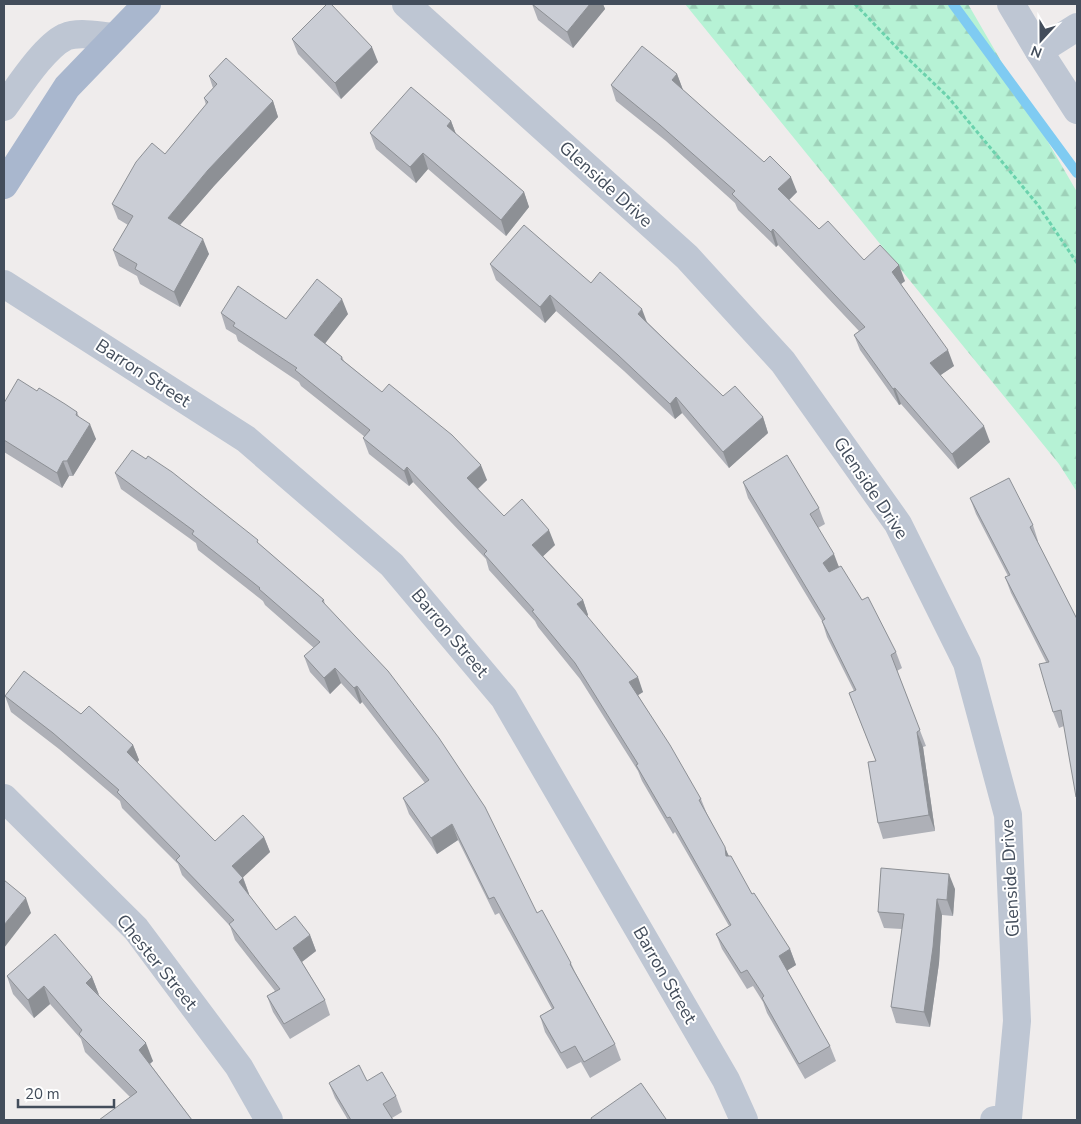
<svg xmlns="http://www.w3.org/2000/svg" width="1081" height="1124" viewBox="0 0 1081 1124" font-family="'Nunito Sans',sans-serif">
<style>
.forest{fill:url(#forest-firs)}
.lines{fill:none;stroke-linecap:round;stroke-linejoin:round}
.stream{stroke:#7fcbf2;stroke-width:10}
.path{stroke:#6bd2ad;stroke-width:3;stroke-dasharray:4 2.5;stroke-linecap:butt}
.minor{stroke:#bec6d3;stroke-width:28}
.major{stroke:#a9b7ce;stroke-width:28}
.wall{fill:#aeb0b7}
.shaded-wall{fill:#8d9095}
.building{fill:#cacdd5;stroke:#8d9095}
.labels{text-anchor:middle;dominant-baseline:central;stroke-width:4;stroke-linejoin:round;paint-order:stroke}
.street-label{font-size:18px;fill:#434d5b;stroke:#fff}
</style>
<defs>
<pattern id="forest-firs" width="22" height="20" patternUnits="userSpaceOnUse" patternTransform="scale(1.25)"><rect width="22" height="20" fill="#b6f2d5"/><path d="M5 1l3.5 6h-7zM16 11l3.5 6h-7z" fill="#9ed1b9"/></pattern>
</defs>
<rect width="100%" height="100%" fill="#efecec"/>
<path class="forest" d="M685,4H968L1077,192V492L1059,464Z"/>
<g class="lines">
<path class="stream" d="M953,4L1077,173"/>
<path class="path" d="M855,4L900,51L948,97L1038,205L1077,263"/>
<g class="minor">
<path d="M406,4L687,257L783,362L898,524L967,663L1008,815L1017,1021L1008,1118L994,1120"/>
<path d="M1011,4L1039,51L1077,110"/>
<path d="M1039,51L1077,27"/>
<path d="M4,107C18,88 44,47 65,37C79,31 99,36 114,37"/>
<path d="M4,284L246,439L392,565L504,698L726,1080L744,1120"/>
<path d="M4,798L136,929L239,1067L269,1120"/>
</g>
<path class="major" d="M4,185L67,87L147,4"/>
</g>
<g class="wall">
<path d="M532,4H603L605,9L573,48L538,20Z"/>
<path d="M292,39L378,62L341,99L298,54Z"/>
<path d="M677,74L683,90L797,192L789,200L819,229L864,260L905,281L901,284L954,366L940,375L990,442L958,469L901,404L899,405L860,350L854,335L859,331L778,245L776,247L738,210L735,203L666,141L616,101L611,85Z"/>
<path d="M209,76L273,101L278,117L214,186L180,225L209,254L180,307L140,284L137,276L119,266L113,250L128,225L118,219L112,204L165,154L206,105L204,98L213,88Z"/>
<path d="M451,121L456,134L524,192L529,207L506,236L428,169L416,183L376,149L370,133Z"/>
<path d="M490,264L591,283L646,321L723,396L763,417L768,433L729,468L682,413L675,419L624,371L556,311L545,323L496,280Z"/>
<path d="M221,313L286,319L348,314L325,343L342,357L344,361L487,480L478,489L504,516L555,545L543,556L583,600L588,615L587,616L643,692L638,695L701,799L707,814L729,856L752,894L790,949L796,965L787,970L830,1046L836,1061L805,1079L767,1013L763,1002L753,986L747,989L722,949L716,934L729,926L675,832L673,834L642,781L638,771L580,679L538,627L535,621L489,570L486,559L413,482L409,486L369,454L363,438L365,437L301,386L299,382L238,341L236,335L226,329Z"/>
<path d="M37,391L77,412L79,417L96,439L73,476H69L62,488L4,452V403Z"/>
<path d="M115,473L259,544L324,600L325,605L571,963L575,972L615,1044L621,1060L590,1078L581,1062L567,1069L545,1032L540,1016L552,1009L499,913L495,915L458,840L437,854L409,814L403,798L425,783L362,702L360,704L341,683L330,694L310,672L304,656L314,648L265,605L263,601L198,550L196,543L121,489Z"/>
<path d="M743,482L819,508L825,524L818,528L839,567L862,600L896,652L902,668L897,671L926,746L923,747L935,831L883,839L878,823L876,761L849,693L854,691L827,637L822,621L748,498Z"/>
<path d="M970,498L1033,525L1038,541H1037L1077,619V800L1064,726L1059,728L1053,712L1046,662L1011,593L1005,577L1008,576L976,514Z"/>
<path d="M5,696L81,714L133,745L139,760L137,763L215,841L264,837L270,852L243,877L249,894H248L276,930L310,935L316,951L302,962L325,1000L330,1015L290,1039L273,1012L267,996L275,991L235,940L230,926L182,875L178,864L122,808L120,801L59,749L11,712Z"/>
<path d="M955,889L953,916L942,915L939,963L930,1027L896,1023L891,1007L902,929L884,928L878,912Z"/>
<path d="M7,976L92,977L99,995L153,1061L150,1064L192,1120L130,1097L85,1052L81,1039L50,1004L34,1018L13,994Z"/>
<path d="M367,1081L396,1096L402,1112L392,1118L393,1120H348L335,1098L329,1083Z"/>
</g>
<g class="shaded-wall">
<path d="M590,4H603L605,9L573,48L567,32Z"/>
<path d="M372,47L378,62L341,99L335,83Z"/>
<path d="M677,74L683,90L678,96L672,80Z"/>
<path d="M273,101L278,117L214,186L173,233L168,218L208,170Z"/>
<path d="M451,121L457,137L447,126Z"/>
<path d="M423,153L428,169L416,183L410,167Z"/>
<path d="M791,177L797,192L784,205L778,189Z"/>
<path d="M524,192L529,207L506,236L501,220Z"/>
<path d="M773,229L778,245L776,247L771,232Z"/>
<path d="M203,239L209,254L180,307L174,292Z"/>
<path d="M899,265L905,281L897,287L892,272Z"/>
<path d="M550,295L556,311L545,323L540,307Z"/>
<path d="M342,299L348,314L320,350L314,335Z"/>
<path d="M642,309L648,325L638,314Z"/>
<path d="M948,350L954,366L935,379L930,363Z"/>
<path d="M895,388L901,404L899,405L893,389Z"/>
<path d="M676,397L682,413L675,419L670,404Z"/>
<path d="M763,417L768,433L729,468L723,452Z"/>
<path d="M90,424L96,439L73,476L67,461Z"/>
<path d="M984,426L990,442L958,469L952,454Z"/>
<path d="M63,461L69,476L62,488L57,473Z"/>
<path d="M481,465L487,480L473,493L467,478Z"/>
<path d="M407,467L413,482L409,486L404,471Z"/>
<path d="M549,530L555,545L538,561L532,545Z"/>
<path d="M834,554L840,570L829,579L823,563Z"/>
<path d="M583,600L588,615L583,620L577,604Z"/>
<path d="M335,668L341,683L330,694L324,678Z"/>
<path d="M638,677L643,692L635,697L629,682Z"/>
<path d="M357,686L362,702L360,704L354,688Z"/>
<path d="M917,732L923,747L935,831L929,815Z"/>
<path d="M133,745L139,760L132,768L127,752Z"/>
<path d="M452,824L458,840L437,854L431,838Z"/>
<path d="M264,837L270,852L238,882L232,866Z"/>
<path d="M725,847L731,862L726,856Z"/>
<path d="M949,874L955,889L953,916L947,900Z"/>
<path d="M243,878L249,894L244,898L239,882Z"/>
<path d="M26,898L31,913L4,948V925Z"/>
<path d="M937,899L942,915L939,963L930,1027L924,1012Z"/>
<path d="M310,935L316,951L299,964L293,948Z"/>
<path d="M790,949L796,965L785,972L779,956Z"/>
<path d="M92,977L99,995L86,983Z"/>
<path d="M44,986L50,1004L34,1018L28,1000Z"/>
<path d="M146,1043L153,1061L145,1068L139,1050Z"/>
</g>
<g class="building">
<path d="M327,4H331L372,47L335,83L292,39Z"/>
<path d="M532,4H590L567,32Z"/>
<path d="M642,46L677,74L672,80L764,162L770,156L791,177L778,189L819,229L828,221L864,260L880,245L899,265L892,272L948,350L930,363L984,426L952,454L895,388L893,389L854,335L865,327L773,229L771,232L732,194L735,191L660,125L611,85Z"/>
<path d="M226,58L273,101L208,170L168,218L203,239L174,292L135,269L137,264L113,250L133,216L112,204L136,162L152,143L165,154L208,102L204,98L217,84L209,76Z"/>
<path d="M411,87L451,121L447,126L524,192L501,220L423,153L410,167L370,133Z"/>
<path d="M524,225L591,283L600,272L642,309L638,314L723,396L735,386L763,417L723,452L676,397L670,404L618,355L550,295L540,307L490,264Z"/>
<path d="M317,279L342,299L314,335L342,357L341,359L382,392L389,384L452,435L481,465L467,478L504,516L522,499L549,530L532,545L583,600L577,604L638,677L629,682L670,745L701,799L699,800L725,847L726,856H731L752,894L754,893L790,949L779,956L830,1046L799,1064L762,998L764,996L747,970L741,973L716,934L731,925L670,817L667,818L636,765L638,764L575,663L532,611L534,610L484,554L487,551L407,467L404,471L363,438L370,430L295,370L297,368L233,326L235,323L221,313L238,286L286,319Z"/>
<path d="M18,379L37,391L39,388L65,404L77,412L76,415L90,424L67,461H63L57,473L4,440V403Z"/>
<path d="M132,450L146,459L148,456L172,472L258,540L257,542L324,600L322,601L388,671L439,738L485,807L537,913L542,910L571,963L570,964L615,1044L584,1062L575,1046L561,1053L540,1016L554,1008L494,897L489,899L452,824L431,838L403,798L429,780L357,686L354,688L335,668L324,678L304,656L320,642L259,589L260,588L192,534L194,531L115,473Z"/>
<path d="M787,455L819,508L810,514L834,554L823,563L829,572L841,566L862,600L868,597L896,652L891,655L920,730L917,732L929,815L878,823L868,762L876,761L849,693L856,690L822,621L825,619L743,482Z"/>
<path d="M1009,478L1033,525L1030,527L1077,619V797H1076L1061,710L1053,712L1039,664L1049,662L1005,577L1010,575L970,498Z"/>
<path d="M24,671L81,714L89,706L133,745L127,752L215,841L243,815L264,837L232,866L243,878L239,882L276,930L295,916L310,935L293,948L325,1000L284,1024L267,996L280,989L229,924L234,920L176,860L180,856L117,792L119,790L53,733L5,696Z"/>
<path d="M881,868L949,874L947,900L937,899L933,947L924,1012L891,1007L904,914L878,912Z"/>
<path d="M4,880L26,898L4,925Z"/>
<path d="M55,934L92,977L86,983L146,1043L139,1050L192,1120H99L137,1092L79,1034L82,1030L44,986L28,1000L7,976Z"/>
<path d="M359,1065L367,1081L382,1072L396,1096L383,1104L393,1120H351L329,1083Z"/>
<path d="M641,1083L666,1119L665,1120H592L591,1118Z"/>
</g>
<g class="labels">
<g class="street-label">
<text transform="translate(606 184) rotate(42)">Glenside Drive</text>
<text transform="translate(143 373) rotate(33)">Barron Street</text>
<text transform="translate(871 488) rotate(56)">Glenside Drive</text>
<text transform="translate(450 633) rotate(50)">Barron Street</text>
<text transform="translate(1010 878) rotate(-93)">Glenside Drive</text>
<text transform="translate(157 962) rotate(51)">Chester Street</text>
<text transform="translate(665 975) rotate(60)">Barron Street</text>
</g>
</g>
<rect width="1081" height="1124" fill="none" stroke="#434d5b" stroke-width="10"/>
<g transform="translate(1041 40) rotate(201)" stroke="#ffffff" stroke-width="4" paint-order="stroke">
<path d="M0-4L9 19L0 12L-9 19Z" fill="#434d5b"/>
<text y="-8" font-size="14" font-weight="bold" text-anchor="middle" fill="#434d5b">N</text>
</g>
<path d="M18 1099v8h96v-8" fill="none" stroke="#434d5b" stroke-width="2.5"/>
<text x="25" y="1099" font-size="15" fill="#434d5b" stroke="#ffffff" stroke-width="4" paint-order="stroke">20 m</text>
</svg>
